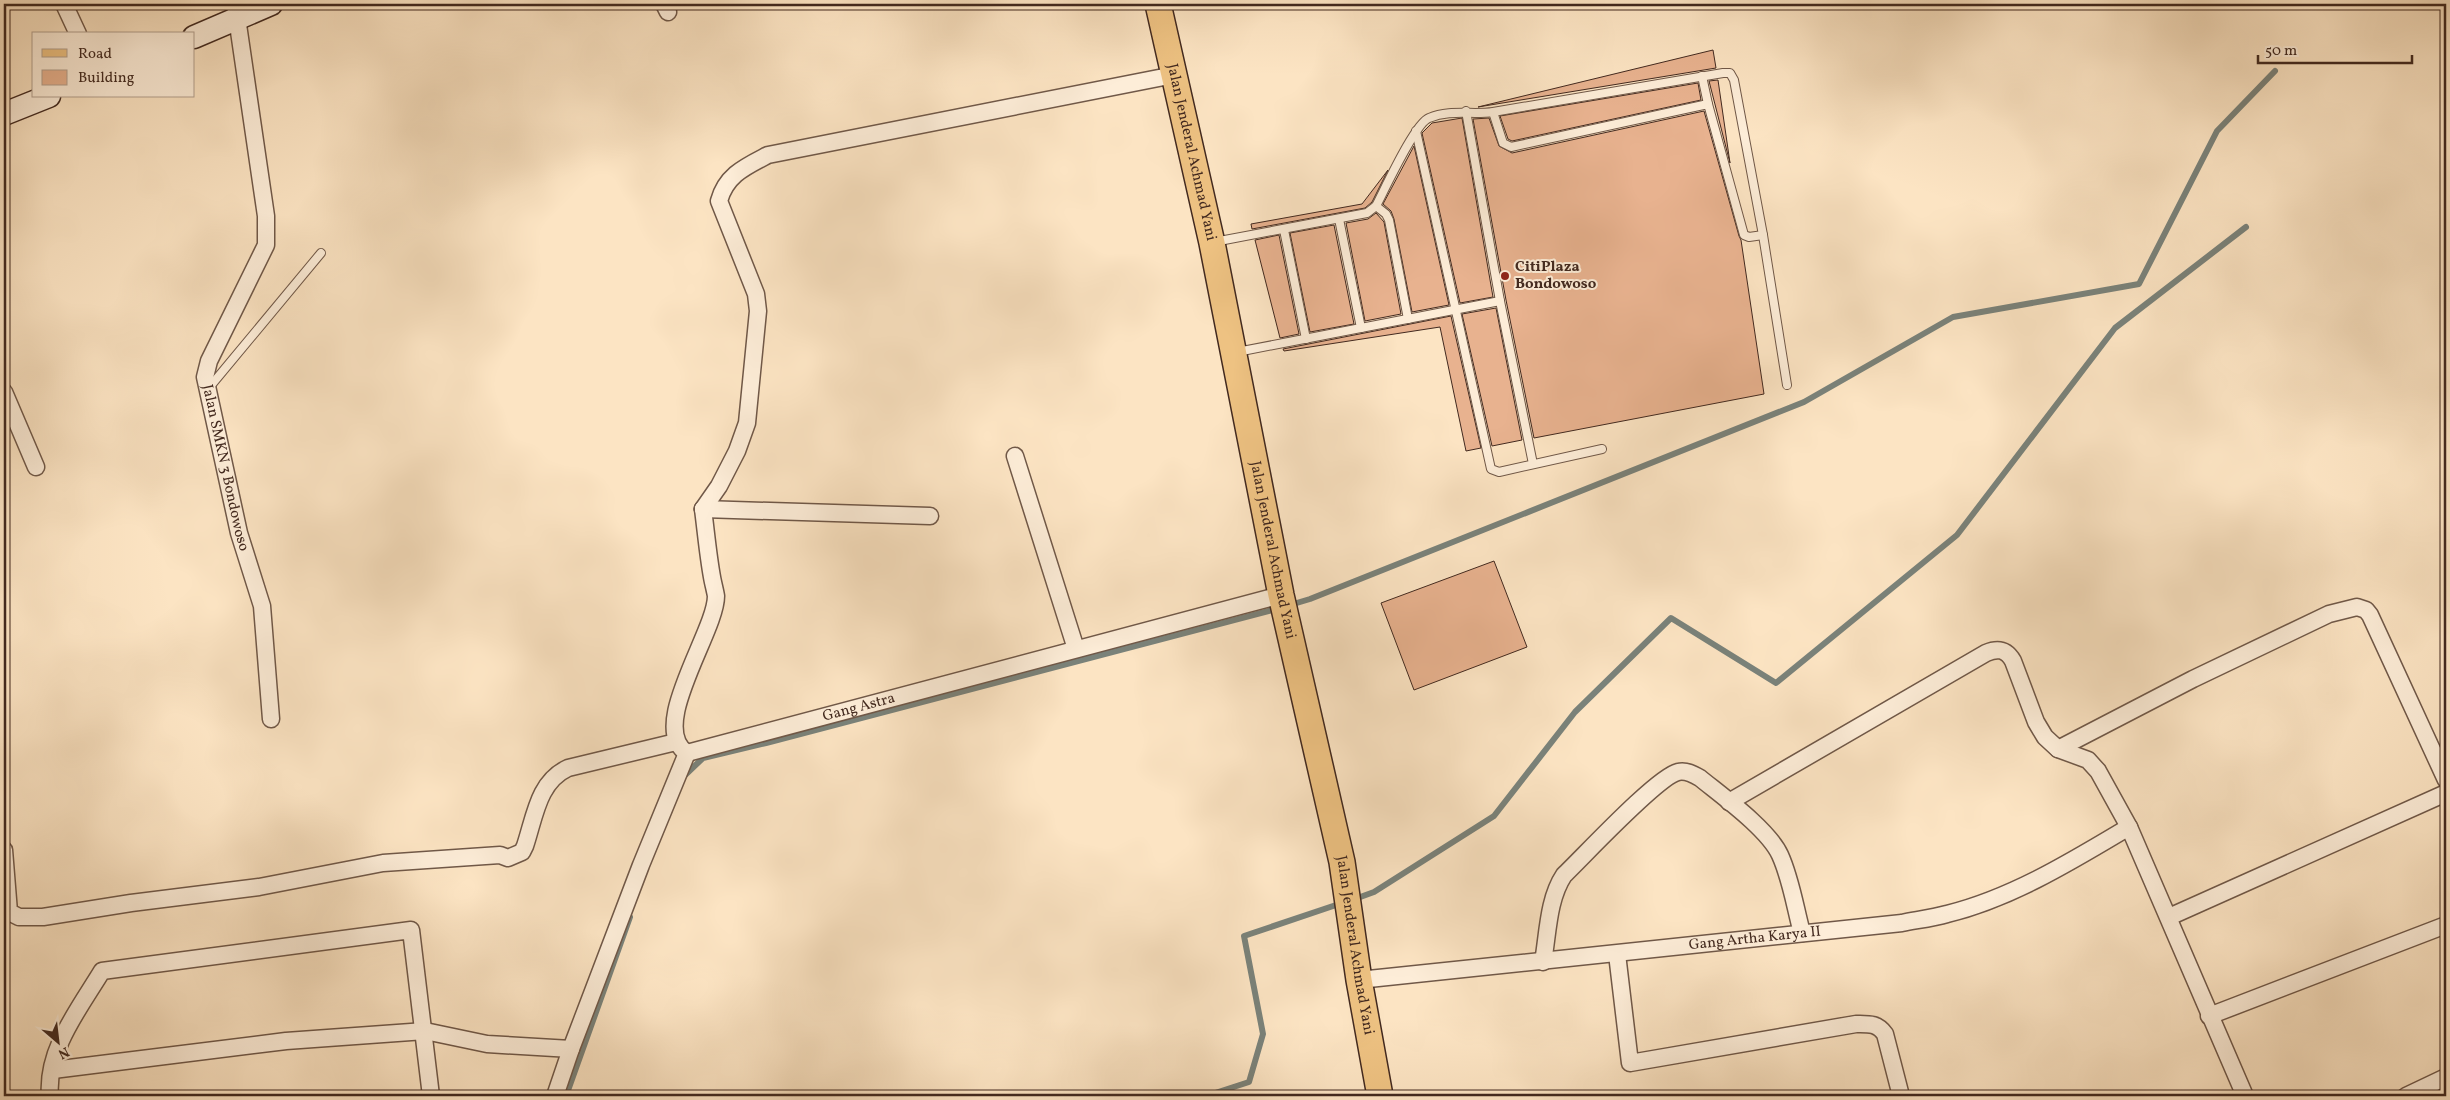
<svg xmlns="http://www.w3.org/2000/svg" width="2450" height="1100" viewBox="0 0 2450 1100" font-family="Vollkorn,serif">
<style>
.lines{fill:none;stroke-linecap:round;stroke-linejoin:round}
.stream{stroke:#7a827a;stroke-width:6}
.building{fill:#e8b28f;stroke:#42291f}
.service-casing{stroke:#705848;stroke-width:10}
.minor-casing{stroke:#705848;stroke-width:19}
.secondary-casing{stroke:#42291f;stroke-width:25}
.primary-casing{stroke:#42291f;stroke-width:28}
.service{stroke:#fdedd8;stroke-width:8}
.minor{stroke:#fdedd8;stroke-width:16}
.secondary{stroke:#fdedd8;stroke-width:22}
.primary{stroke:#eec282;stroke-width:25}
.poi-dot{fill:#8f2418;stroke:#fdedd8;stroke-width:2}
.labels{text-anchor:middle;dominant-baseline:central;stroke-width:4;stroke-linejoin:round;paint-order:stroke}
.street-label{font-size:15px;fill:#42291f;stroke:#fdedd8}
.poi-label{font-size:15px;font-weight:bold;fill:#42291f;stroke:#fdedd8;text-anchor:start}
</style>
<rect width="100%" height="100%" fill="#fce4c3"/>
<filter id="stains"><feTurbulence type="fractalNoise" baseFrequency=".004" numOctaves="4"/><feColorMatrix values="0 0 0 0 .2 0 0 0 0 .09 0 0 0 0 .02 0 0 0 .5 -.17"/></filter>
<radialGradient id="worn" r=".72"><stop offset=".6" stop-color="#630" stop-opacity="0"/><stop offset="1" stop-color="#630" stop-opacity=".3"/></radialGradient>
<g class="lines">
<g class="stream">
<path d="M1290,605L1310,599L1804,402L1953,317L2139,284L2217,131L2275,71"/>
<path d="M682,778L703,758L766,743L1280,608"/>
<path d="M1352,900L1374,892L1494,816L1575,712L1671,618L1776,683L1957,535L2115,328L2246,227"/>
<path d="M566,1096L630,917"/>
<path d="M1206,1096L1249,1082L1263,1034L1244,936L1342,903"/>
</g>
</g>
<g class="building">
<path d="M1713,50L1716,68L1478,107Z"/>
<path d="M1718,80L1730,163L1709,81Z"/>
<path d="M1698,83L1701,100L1512,141L1508,139L1500,116Z"/>
<path d="M1704,111L1739,236L1741,240L1764,394L1534,438L1506,300L1473,119L1489,118L1499,146L1512,153Z"/>
<path d="M1462,118L1493,297L1460,303L1422,133L1432,123Z"/>
<path d="M1414,146L1449,305L1412,312L1394,219L1391,211L1383,204Z"/>
<path d="M1388,170L1372,202L1365,208L1252,229L1251,224L1362,204Z"/>
<path d="M1376,213L1384,222L1401,314L1365,321L1346,223L1368,219Z"/>
<path d="M1334,225L1354,324L1310,332L1290,233Z"/>
<path d="M1279,235L1299,334L1280,338L1255,240Z"/>
<path d="M1496,308L1522,440L1492,446L1462,314Z"/>
<path d="M1451,316L1481,448L1466,451L1440,327L1284,351L1283,349Z"/>
<path d="M1494,561L1527,647L1414,690L1381,603Z"/>
</g>
<g class="lines">
<g class="service-casing">
<g id="service">
<path d="M1702,76L1708,104"/>
<path d="M1466,111L1500,301L1533,464"/>
<path d="M1493,112L1503,143L1511,147L1708,104L1744,235L1749,237L1763,235"/>
<path d="M1416,131L1491,469L1499,472L1602,449"/>
<path d="M1376,206L1386,214L1389,220L1408,319"/>
<path d="M1339,219L1361,328"/>
<path d="M1284,230L1306,339"/>
<path d="M1214,242L1367,213L1376,206C1385,189 1415,123 1429,118C1450,109 1472,115 1493,112L1723,73H1730L1734,80L1763,235L1787,385"/>
<path d="M1237,352L1500,301"/>
<path d="M208,389L321,253"/>
</g>
</g>
<g class="minor-casing">
<g id="minor">
<path d="M64,4L78,34"/>
<path id="s1" d="M235,4L266,216V245L209,361L205,377L239,533L262,606L271,719"/>
<path d="M664,4L668,12"/>
<path d="M4,392L36,467"/>
<path d="M1015,456L1076,649"/>
<path id="s2" d="M703,509C706,532 708,555 712,577C713,583 715,590 716,596C716,632 647,727 687,753L1281,595"/>
<path d="M703,509L719,486L737,451L747,423L758,311L756,294L719,201C726,175 745,167 768,155L1174,75"/>
<path d="M703,509L930,516"/>
<path d="M2058,749L2193,679L2329,614L2357,607L2366,610L2370,615L2446,780"/>
<path d="M1729,802L1986,653C1998,648 2006,649 2013,661L2036,722L2045,737L2058,749L2088,760L2098,771L2129,827L2245,1096"/>
<path d="M4,850L9,912L19,917H43L131,903L259,887L383,863L500,855L508,858L522,852L525,846C535,816 538,782 568,768L676,742"/>
<path d="M2169,917L2446,793"/>
<path d="M1617,954L1630,1063L1856,1024C1869,1024 1877,1023 1885,1034L1901,1096"/>
<path d="M1543,962C1548,933 1548,899 1564,875C1584,856 1657,777 1678,772C1686,770 1693,774 1700,778C1722,796 1768,829 1780,855C1791,879 1795,907 1802,933"/>
<path id="s3" d="M1359,980L1902,923C1917,920 1933,918 1947,914C2012,898 2072,861 2129,827"/>
<path d="M2209,1016L2446,925"/>
<path d="M53,1070L286,1041L425,1031L487,1044L571,1049L641,865L687,753"/>
<path d="M50,1096C46,1050 79,1009 102,971L411,930L431,1096"/>
<path d="M555,1096L571,1049"/>
<path d="M2406,1096L2446,1077"/>
</g>
</g>
<g class="secondary-casing">
<g id="secondary">
<path d="M194,37L271,4"/>
<path d="M4,114L49,96"/>
</g>
</g>
<g class="primary-casing">
<g id="primary">
<path id="s4" d="M1158,4L1212,243L1281,595L1342,862L1359,980L1380,1096"/>
</g>
</g>
<use href="#service" class="service"/>
<use href="#minor" class="minor"/>
<use href="#secondary" class="secondary"/>
<use href="#primary" class="primary"/>
</g>
<circle class="poi-dot" cx="1505" cy="276" r="5"/>
<g class="labels">
<g class="street-label">
<text stroke="none"><textPath href="#s4" startOffset="152">Jalan Jenderal Achmad Yani</textPath></text>
<text stroke="none"><textPath href="#s1" startOffset="482">Jalan SMKN 3 Bondowoso</textPath></text>
<text stroke="none"><textPath href="#s4" startOffset="558">Jalan Jenderal Achmad Yani</textPath></text>
<text stroke="none"><textPath href="#s2" startOffset="434">Gang Astra</textPath></text>
<text stroke="none"><textPath href="#s3" startOffset="398">Gang Artha Karya II</textPath></text>
<text stroke="none"><textPath href="#s4" startOffset="962">Jalan Jenderal Achmad Yani</textPath></text>
</g>
<g class="poi-label">
<text x="1515" y="267">CitiPlaza<tspan x="1515" dy="17">Bondowoso</tspan></text>
</g>
</g>
<rect width="2450" height="1100" fill="none" stroke="#fce4c3" stroke-width="20"/>
<rect x="5" y="5" width="2440" height="1090" fill="none" stroke="#42291f" stroke-width="2.5"/>
<rect x="10" y="10" width="2430" height="1080" fill="none" stroke="#42291f"/>
<rect x="32" y="32" width="162" height="65" fill="#fdedd8" stroke="#b29f8e"/>
<rect x="42" y="49" width="25" height="8" fill="#eec282" stroke="#b29f8e"/>
<text x="78" y="58" font-size="15" fill="#42291f">Road</text>
<rect x="42" y="70" width="25" height="15" fill="#e8b28f" stroke="#b29f8e"/>
<text x="78" y="82" font-size="15" fill="#42291f">Building</text>
<g transform="translate(58 1042) rotate(152)" stroke="#fdedd8" stroke-width="4" paint-order="stroke">
<path d="M0-4L9 19L0 12L-9 19Z" fill="#42291f"/>
<text y="-8" font-size="14" font-weight="bold" text-anchor="middle" fill="#42291f">N</text>
</g>
<path d="M2258 55v8h154v-8" fill="none" stroke="#42291f" stroke-width="2.5"/>
<text x="2265" y="55" font-size="15" fill="#42291f" stroke="#fdedd8" stroke-width="4" paint-order="stroke">50 m</text>
<rect width="100%" height="100%" filter="url(#stains)"/>
<rect width="100%" height="100%" fill="url(#worn)"/>
</svg>
